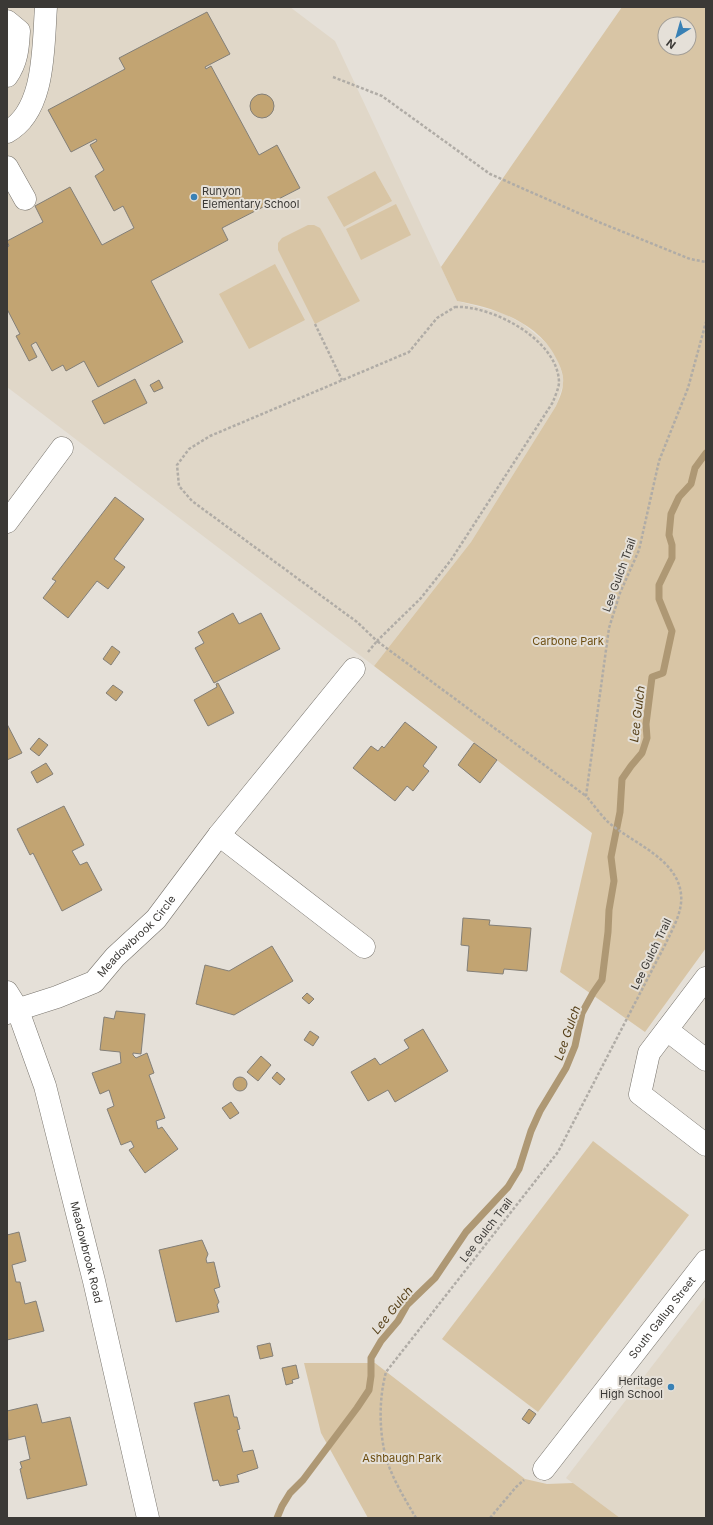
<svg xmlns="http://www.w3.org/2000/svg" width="713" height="1525" viewBox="0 0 713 1525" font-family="Inter,sans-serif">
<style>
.built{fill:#e0d7c8}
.green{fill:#d8c5a5;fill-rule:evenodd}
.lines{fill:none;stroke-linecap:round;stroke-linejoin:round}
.stream{stroke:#ae9874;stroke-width:7}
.building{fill:#c2a472;stroke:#837f78}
.minor-casing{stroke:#77736c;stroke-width:23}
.path{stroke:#b0aca6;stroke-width:2.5;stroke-dasharray:3 2;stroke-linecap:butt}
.minor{stroke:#fff;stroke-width:22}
.poi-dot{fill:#3981b5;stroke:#e5e0d8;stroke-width:1.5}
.labels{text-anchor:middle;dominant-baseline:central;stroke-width:4;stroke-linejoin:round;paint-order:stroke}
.poi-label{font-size:11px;fill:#3b3936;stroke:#e5e0d8;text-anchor:start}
.street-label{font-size:11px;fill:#3b3936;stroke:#e5e0d8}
.park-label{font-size:11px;fill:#6d4e11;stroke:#e5e0d8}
.water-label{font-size:12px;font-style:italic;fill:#553f17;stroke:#e5e0d8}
</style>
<rect width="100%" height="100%" fill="#e5e0d8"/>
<g class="built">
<path d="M7,7H290L335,41L457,301L505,314L523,324L552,348L560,366L564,382L556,406L471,542L374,666L7,387Z"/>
<path d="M706,1296V1518H620L566,1478Z"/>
</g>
<g class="green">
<path d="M622,7H706L705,921L706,948L645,1032L560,972L592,833L374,666L471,542L556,406C559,399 563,391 563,383C564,377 561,368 558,362C541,323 496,308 457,301L441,267ZM665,24H689V48H665Z"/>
<path d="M375,171L392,201L344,227L327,197Z"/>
<path d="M396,204L411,235L361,260L346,229Z"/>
<path d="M308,225H314L320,228L360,301L315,324L278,250V243L282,238Z"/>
<path d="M275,264L305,320L249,349L219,294Z"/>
<path d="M593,1141L689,1215L538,1412L442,1339Z"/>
<path d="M304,1363H375L525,1479L547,1484L573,1483L620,1518H368L321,1433Z"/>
</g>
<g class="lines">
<path class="stream" d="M277,1518L282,1506L290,1493L303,1480L357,1408L369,1390L371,1376V1358L381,1341L398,1321L407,1305L435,1278L466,1232L508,1187L519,1169L531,1131L540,1111L566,1068L575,1046L582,1013L593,993L602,980L608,932L609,910L614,881L611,857L620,812L622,779L631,766L642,753L647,738L646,724L652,677L663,673L672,631L659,599V585L672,558V545L669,535L671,514L679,497L691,484L695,468L706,453"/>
</g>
<g class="building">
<path d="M207,12L230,54L205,67L206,69L211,66L259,155L277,145L300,188L222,228L228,240L151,281L183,342L98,387L84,361L66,371L63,365L52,371L36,342L31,345L37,357L29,361L16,336L20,334L7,309V247L9,246L7,241L43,222L35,206L70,187L102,245L134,228L123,206L114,211L95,176L104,170L90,145L97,141L96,139L71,152L48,110L125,69L119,58Z"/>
<circle cx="262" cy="106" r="12"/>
<path d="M135,379L147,403L104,424L92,401Z"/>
<path d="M159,380L163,388L154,392L150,385Z"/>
<path d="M115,497L144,519L114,559L125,567L108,589L97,581L68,618L43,598L56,581L52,579Z"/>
<path d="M233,613L239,624L261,613L280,649L214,683L195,648L204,643L198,632Z"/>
<path d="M112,646L120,652L111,665L103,659Z"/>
<path d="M218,683L234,713L208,726L194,700L217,687L216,684Z"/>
<path d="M113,685L123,692L116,701L106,693Z"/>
<path d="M405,722L437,747L423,766L429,771L413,791L407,786L395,801L353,768L371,746L378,751L382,746L384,748Z"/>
<path d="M7,724L22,753L7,760Z"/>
<path d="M39,738L48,745L39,756L30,749Z"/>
<path d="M474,743L497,760L480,783L458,765Z"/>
<path d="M46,763L53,774L37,783L31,772Z"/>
<path d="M64,806L84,845L72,851L80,865L87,862L102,890L62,911L33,853L30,855L17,829Z"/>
<path d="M463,918L490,920L489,925L531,928L527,971L504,969L503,974L467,971L469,946L461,945Z"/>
<path d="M272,946L293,981L234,1015L196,1004L205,965L229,971Z"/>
<path d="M307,993L314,999L309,1004L302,998Z"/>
<path d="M116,1011L145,1014L141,1054L133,1053V1055L136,1058L147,1053L154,1073L149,1075L165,1118L156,1121L158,1129L162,1127L178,1149L145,1173L129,1150L134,1147L131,1141L121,1145L107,1109L114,1106L109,1090L100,1094L92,1073L121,1063L120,1052L100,1050L104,1017L114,1019Z"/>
<path d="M423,1029L448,1071L395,1102L388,1090L368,1101L351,1072L375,1058L380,1065L409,1048L404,1040Z"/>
<path d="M310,1031L319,1037L313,1046L304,1040Z"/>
<path d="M261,1056L271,1065L258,1081L247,1072Z"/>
<path d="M277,1072L285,1079L280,1085L272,1078Z"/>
<circle cx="240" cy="1084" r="7"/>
<path d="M231,1102L239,1113L230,1119L222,1108Z"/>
<path d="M19,1232L26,1261L12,1265L16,1282H20L25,1304L36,1301L44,1331L7,1340V1235Z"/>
<path d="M202,1240L208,1254L206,1259L207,1263L214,1262L220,1287L214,1289L219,1302L217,1305L219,1312L176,1322L159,1250Z"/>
<path d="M270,1343L273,1356L260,1359L257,1346Z"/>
<path d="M296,1365L299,1378L292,1380L293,1383L286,1385L282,1368Z"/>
<path d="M229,1395L234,1417H237L240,1429L237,1430L243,1452L253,1450L258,1468L237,1475L239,1482L220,1486L218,1480L213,1481L194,1403Z"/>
<path d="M37,1404L42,1423L70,1417L87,1485L27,1499L20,1469L22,1468L20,1462L30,1459L25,1436L8,1440L7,1411Z"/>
<path d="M529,1409L536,1414L529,1424L522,1419Z"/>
</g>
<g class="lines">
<g class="minor-casing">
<g id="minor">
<path d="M7,21L19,31C18,48 17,62 7,76"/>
<path d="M7,132C46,111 43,45 46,7"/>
<path d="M7,167L25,199"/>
<path d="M7,522L62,448"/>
<path d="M219,835L364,947"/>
<path d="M706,978L649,1053L640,1094L706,1145"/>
<path id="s1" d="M7,992L17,1008L45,1086L94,1281L148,1518"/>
<path id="s2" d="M7,1013L57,997L94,982L115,957L156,919L219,835L354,669"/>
<path d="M667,1030L706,1060"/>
<path id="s3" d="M544,1469L706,1261"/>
</g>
</g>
<g class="path">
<path d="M333,77L382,96L490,174L601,223L690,259L706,262"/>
<path d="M455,307C492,305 558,340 559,382C559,388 555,396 553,402L451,560L421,598L377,641L357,622L192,501L179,486L177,465L189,449L210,436L409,352L437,318Z"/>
<path d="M315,324L342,380"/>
<path d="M368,652L377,641L586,796"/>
<path d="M416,1518C405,1499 391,1477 385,1454C379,1428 379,1398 386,1372L558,1152L666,943C673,928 683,911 681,894C677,858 632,843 608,822C600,814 593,804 586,796L609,628L620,593L639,550L659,461L688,388L706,322"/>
<path d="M490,1518L516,1487L524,1480"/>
</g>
<use href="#minor" class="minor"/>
</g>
<g class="poi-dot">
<circle cx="194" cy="197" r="4"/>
<circle cx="671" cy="1387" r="4"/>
</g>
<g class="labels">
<g class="poi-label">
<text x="202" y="191">Runyon<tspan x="202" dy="13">Elementary School</tspan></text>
<text x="663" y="1381" text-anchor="end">Heritage<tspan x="663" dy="13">High School</tspan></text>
</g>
<g class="street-label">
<text transform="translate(619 575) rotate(-70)">Lee Gulch Trail</text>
<text stroke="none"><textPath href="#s2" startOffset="155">Meadowbrook Circle</textPath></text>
<text transform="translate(651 954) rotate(-64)">Lee Gulch Trail</text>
<text transform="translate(486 1230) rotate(-52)">Lee Gulch Trail</text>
<text stroke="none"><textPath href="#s1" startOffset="273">Meadowbrook Road</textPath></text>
<text stroke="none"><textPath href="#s3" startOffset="192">South Gallup Street</textPath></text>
</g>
<g class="park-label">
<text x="568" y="641">Carbone Park</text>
<text x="402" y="1458">Ashbaugh Park</text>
</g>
<g class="water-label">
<text transform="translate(637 714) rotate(-83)">Lee Gulch</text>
<text transform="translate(567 1033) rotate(-71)">Lee Gulch</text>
<text transform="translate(392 1310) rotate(-51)">Lee Gulch</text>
</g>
</g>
<rect width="713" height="1525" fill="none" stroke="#3b3936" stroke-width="16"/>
<g transform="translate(677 36) rotate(217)"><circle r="19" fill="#e5e0d8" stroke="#a19d97"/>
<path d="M0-3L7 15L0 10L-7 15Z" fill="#3981b5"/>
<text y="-6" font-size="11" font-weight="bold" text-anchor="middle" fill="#3b3936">N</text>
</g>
</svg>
